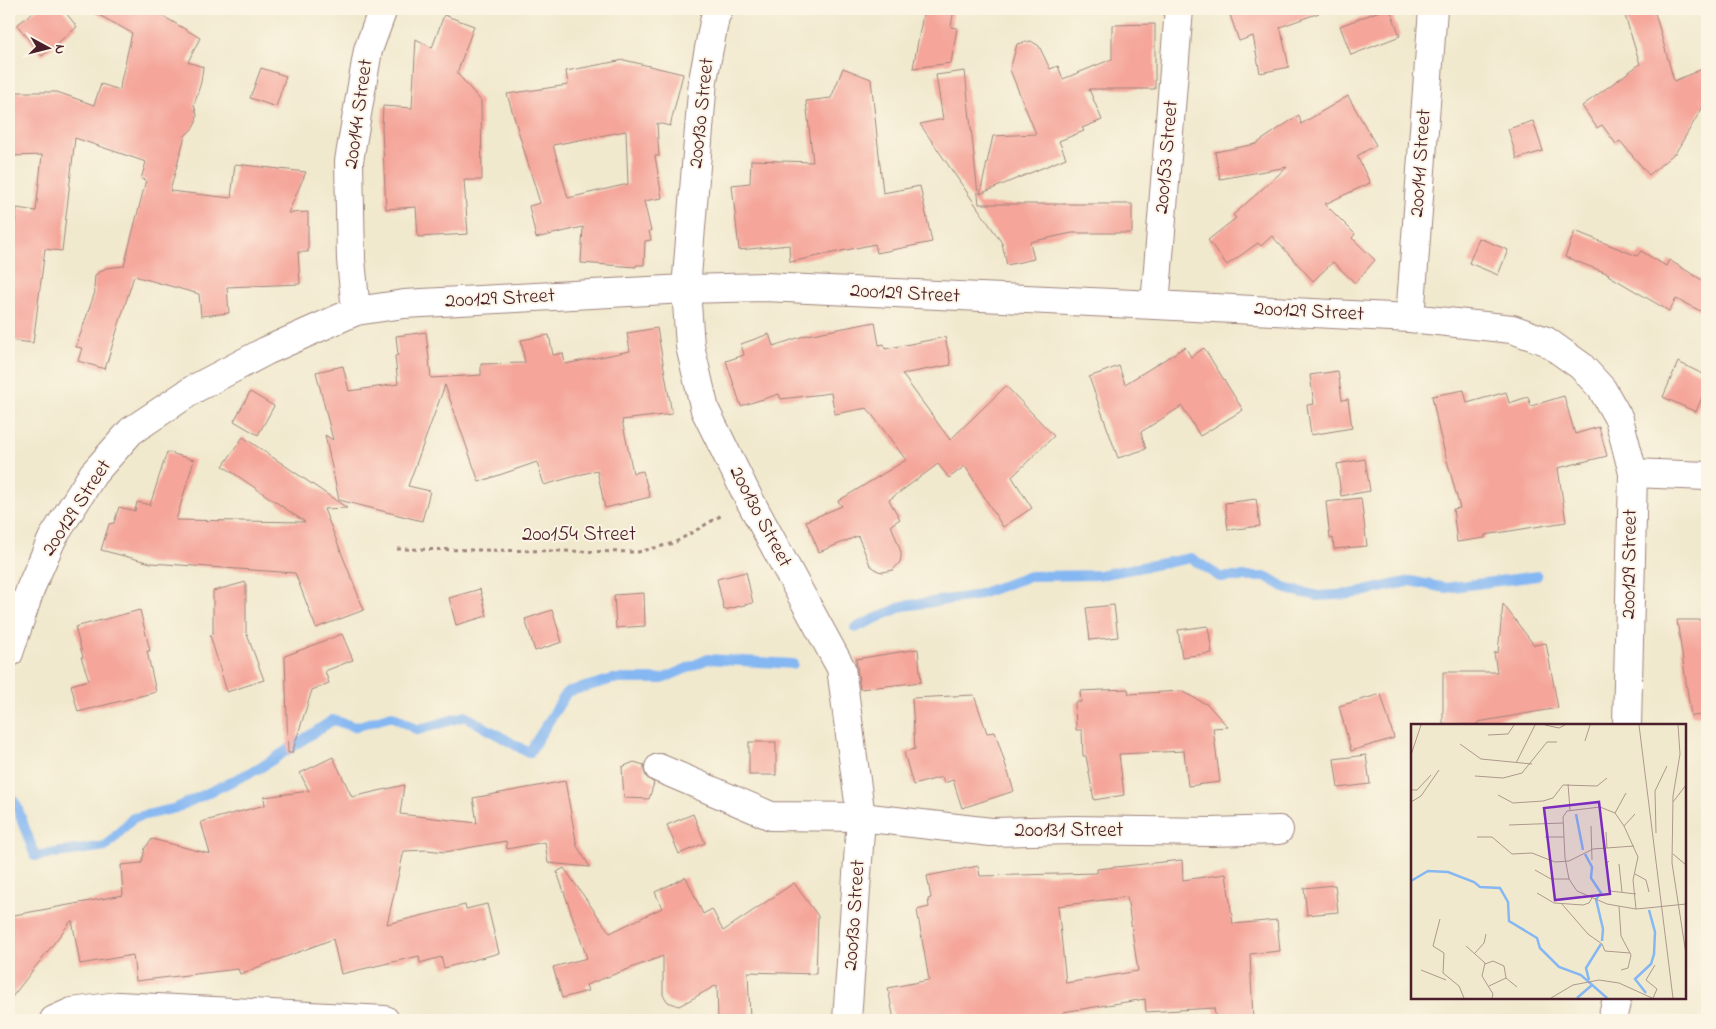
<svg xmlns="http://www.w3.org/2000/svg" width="1716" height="1029" viewBox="0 0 1716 1029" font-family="'Indie Flower',sans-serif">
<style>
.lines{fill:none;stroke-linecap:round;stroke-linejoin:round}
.stream{stroke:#85b7f2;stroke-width:10}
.building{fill:#f5a59a;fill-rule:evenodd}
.minor-casing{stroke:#9e847c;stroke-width:30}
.path{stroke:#9e847c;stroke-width:3;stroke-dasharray:4 4;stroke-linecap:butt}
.minor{stroke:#fff;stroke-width:28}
.labels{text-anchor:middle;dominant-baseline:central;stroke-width:4;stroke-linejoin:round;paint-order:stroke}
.street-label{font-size:21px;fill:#4a1f2b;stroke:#fcf5e5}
.inset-river{fill:none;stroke:#85b7f2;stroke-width:2.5}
.inset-road{fill:none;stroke:#ae988d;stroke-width:1}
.view{fill:#7b2cbf;fill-opacity:0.15;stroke:#7b2cbf;stroke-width:2.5}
.inset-edge{fill:none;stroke:#4a1f2b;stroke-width:2.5}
</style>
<rect width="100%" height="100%" fill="#fcf5e5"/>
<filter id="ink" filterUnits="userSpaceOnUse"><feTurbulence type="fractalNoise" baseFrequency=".02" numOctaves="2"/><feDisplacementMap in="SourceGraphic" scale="10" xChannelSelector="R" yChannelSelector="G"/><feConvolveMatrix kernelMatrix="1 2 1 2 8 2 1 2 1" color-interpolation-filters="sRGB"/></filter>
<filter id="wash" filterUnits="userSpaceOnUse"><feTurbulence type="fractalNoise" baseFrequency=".0096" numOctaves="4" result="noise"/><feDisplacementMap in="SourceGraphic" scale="20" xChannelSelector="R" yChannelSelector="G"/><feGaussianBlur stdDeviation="1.12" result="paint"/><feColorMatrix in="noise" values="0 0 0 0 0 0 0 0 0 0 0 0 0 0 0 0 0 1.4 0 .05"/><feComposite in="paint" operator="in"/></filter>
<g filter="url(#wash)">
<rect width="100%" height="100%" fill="#f1e9ce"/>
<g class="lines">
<g class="stream">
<path d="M855,628L903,606L974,596L1030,576L1099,575L1191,558L1220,577H1267L1287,589L1318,596L1351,594L1411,581L1445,588L1537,576"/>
<path d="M9,795L16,804L35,856L106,846L133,818L176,808L260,768L333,720L355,727L392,716L418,730L465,716L529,753L567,692L613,679H662L708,659L793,664"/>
</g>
</g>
<g id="blocks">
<g class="building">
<path d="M37,9H63L77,27L42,56L17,25Z"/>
<path d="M88,9H151L200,38L188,62L203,67L201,82L194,105L197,115L196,122L193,128L185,136L170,191L231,198L235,164L306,172L288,213L308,212V252H298L300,284L227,287L229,313L201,316L199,294L134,276L105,369L78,361L82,348L76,347L95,292L94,288L95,275L106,268L124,266L146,180L141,179L146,162L75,138L62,251L45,249L33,343L9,340V266L17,208L36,211L42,155L12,156V92H57L94,105L101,84L120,90L121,81L132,33Z"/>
<path d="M924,9H954L951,27L957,28L951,63L913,68Z"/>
<path d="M1228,9H1318L1319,13L1280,27L1284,40L1282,35L1289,67L1260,73L1253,36L1239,41Z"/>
<path d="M1385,9H1390L1400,36L1351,55L1340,26Z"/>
<path d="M1623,9H1654L1674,81L1707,67V100L1676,152L1649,175L1620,141L1616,144L1602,125L1597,128L1582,106L1640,64Z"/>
<path d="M444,15L474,26L457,73L481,101L482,180H464L468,234L418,237L416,207L386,209L382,128L383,106L412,108L416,39L432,48Z"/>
<path d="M1155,24V89H1089L1102,120L1082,128L1084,131L1059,141L1066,158L980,194L993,136L1036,134L1010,70L1017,44L1031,41L1039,46L1050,69L1058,66L1063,79L1112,59V25Z"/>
<path d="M624,60L683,74L670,126L657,123L659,156H655L662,198L644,201L651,231H649L651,240L645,241L644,265H636V267L581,263L583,227L536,238L529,206L540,203L507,94L568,85L566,71ZM626,131L628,184L568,198L553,145Z"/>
<path d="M261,68L286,76L276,107L250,98Z"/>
<path d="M843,68L871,79L883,193L920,186L932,242L877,253L875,244L790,262L789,245L739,250L732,185L750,183L751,160L813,162L806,101L831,98Z"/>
<path d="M965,71L979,204H1132V233H1072L1030,242L1034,259L1007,265L1002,243L920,124L943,119L936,75Z"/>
<path d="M1348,96L1376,145L1357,156L1370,183L1325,204L1355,234L1352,238L1375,260L1355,283L1333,262L1313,281L1272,236L1261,246L1258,243L1227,265L1208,240L1236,218L1233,215L1287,167L1220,179L1215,152L1256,144L1299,115L1301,124Z"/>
<path d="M1533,121L1543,151L1517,159L1508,129Z"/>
<path d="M1575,231L1637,256L1641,251L1666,266L1669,260L1707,283V314L1676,299L1669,311L1608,275L1609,274L1565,257Z"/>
<path d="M1479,238L1508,250L1498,275L1469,263Z"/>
<path d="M875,322L879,345L884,344L885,349L945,337L951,365L902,374L950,440L1006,386L1054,436L1012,477L1032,508L1003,527L965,466L949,478L938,464L889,500L900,519L891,525L901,552V557L900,562L893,570L883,572L878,571L870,565L858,536L819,552L806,521L842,506L838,501L906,460L867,408L835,414L831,393L781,399L779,394L741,406L726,361L744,355L741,344L769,334L773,346L807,335Z"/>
<path d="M657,328L672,414L622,420L633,473L643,471L650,497L605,508L597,470L544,485L537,462L479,482L445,385L408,486L430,491L422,521L339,500L325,435L333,440L316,372L343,366L349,391L398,384L395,356L398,355L396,336L426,332L431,378L481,375V364L525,363L521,340L549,335L553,355L563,353L565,364L630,351L627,333Z"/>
<path d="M1185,347L1191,357L1204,348L1243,410L1200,436L1182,406L1141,432L1146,449L1118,458L1089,377L1119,366L1125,384Z"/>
<path d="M1678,362L1707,376V385L1696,412L1663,397Z"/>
<path d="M1338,371L1342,400L1348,399L1352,428L1311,435L1307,405L1314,404L1310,375Z"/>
<path d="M1464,390L1467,403L1506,392L1509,403L1528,397L1531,406L1564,396L1575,434L1599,427L1607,456L1558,468L1566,522L1485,535V538L1457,542L1453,509L1460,508L1439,431L1432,396Z"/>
<path d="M250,392L274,406L258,435L234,421Z"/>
<path d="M243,437L347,508L324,509L364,610L316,628L295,573L151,563L101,550L109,524L114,523L119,507L135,511L137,502L150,505L167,452L194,460L176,520L305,522L223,466Z"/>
<path d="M1365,459L1370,491L1341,496L1337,464Z"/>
<path d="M1361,498L1367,546L1334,549L1333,538L1330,539L1326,502Z"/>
<path d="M1256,499L1260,526L1228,530L1225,503Z"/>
<path d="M746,572L753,603L724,610L717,579Z"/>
<path d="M246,582V632L264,680L227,692L210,635L213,634V591Z"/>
<path d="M480,589L487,616L456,625L449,598Z"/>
<path d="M644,593L645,626L616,628L614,595Z"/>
<path d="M1503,604L1534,645L1546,643L1558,708L1478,722L1477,725H1443V672H1497L1494,653L1498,652Z"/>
<path d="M1114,605L1118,637L1090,640L1086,608Z"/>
<path d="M140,610L150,651H147L156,692L78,712L71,685L89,680L81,657H83L75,627Z"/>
<path d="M552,610L562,642L535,651L525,619Z"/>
<path d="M1677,620H1707V715L1691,716Z"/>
<path d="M1208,626L1212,653L1182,657L1178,630Z"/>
<path d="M342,634L353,660L325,671L329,683L312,690L292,753H288L285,656Z"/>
<path d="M918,649L921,682L860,689L856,659Z"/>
<path d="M1128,689L1129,694L1181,691L1208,705L1228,727L1213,728L1220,782L1188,786L1184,751L1119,754L1124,795L1094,800L1086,756H1083L1082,730H1076L1075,702H1081L1080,691Z"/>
<path d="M1381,694L1394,738L1351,751L1339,706Z"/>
<path d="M974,695L987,733L995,732L1014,791L962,808L953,780L944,783L942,777L913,785L904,752L915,749L912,698Z"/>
<rect x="749" y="742" width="27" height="33"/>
<path d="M1366,755L1370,784L1338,788L1334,759Z"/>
<path d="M333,757L352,797L404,785L400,814L477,823L473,798L565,781L577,846L590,867L548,863L545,842L507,849L506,841L445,852L427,850L404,851L387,924L465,905L466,909L487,904L499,953L444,968L441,957L420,963L419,956L341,974L333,939L240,974L238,969L136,981L133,955L80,964L72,920L9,1001V916L123,895L121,865L142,863L145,848L152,839L210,854L201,822L265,805L264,797L309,791L300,773Z"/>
<path d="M634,762L644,765V770L646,777L654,783L649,799L624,798L622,767Z"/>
<path d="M693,814L705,843L679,854L667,825Z"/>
<path d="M1182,860L1183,880L1226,874L1233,924L1277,920L1280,951L1250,954L1253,1020H1216L1214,1008L1146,1012L1145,999L1063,1012L1064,1020H894L888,988L929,980L917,910L929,907L928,899L931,898L927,876L978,866L980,876L1097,873V869ZM1127,897L1138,971L1066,983L1058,906Z"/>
<path d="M564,868L610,933L662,908L655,892L686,877L703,914L712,909L723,931L794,883L818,916L816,974L748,972L750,1020H718L717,985L679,1006L668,1002L663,995V956L586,985L588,991L562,998L553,967L587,958L557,872Z"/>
<path d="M1335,885L1338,912L1307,915L1304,888Z"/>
</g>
</g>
</g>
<g filter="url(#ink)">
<use href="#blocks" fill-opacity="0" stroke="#9e847c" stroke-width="1"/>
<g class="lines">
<g class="minor-casing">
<g id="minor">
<path d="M719,9L715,17L703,80L686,289L690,346L705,410L749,499L841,668L861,817L847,1020"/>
<path d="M1155,305L1179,9"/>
<path d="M356,311L351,260L349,161L368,50L383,9"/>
<path d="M1410,318L1433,9"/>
<path d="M1633,473L1707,476"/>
<path d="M9,653L31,587L52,539L93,474L131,431L194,389L266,351L356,311L404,304L686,289L765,287L1155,305L1410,318L1512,329L1546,341L1581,366L1602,389L1619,419L1633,473L1627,725"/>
<path d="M659,768L771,816L861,817L991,832L1072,830L1212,832L1279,830"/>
<path d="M54,1020L72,1012L118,1006L385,1020"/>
<path d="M1612,1020L1617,998"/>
</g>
</g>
<path class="path" d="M397,549L638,552L674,543L722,515"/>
<use href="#minor" class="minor"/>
</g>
</g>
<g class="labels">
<g class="street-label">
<text transform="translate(702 113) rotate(-84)">200130 Street</text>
<text transform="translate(359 114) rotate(-82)">200144 Street</text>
<text transform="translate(1167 157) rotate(-85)">200153 Street</text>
<text transform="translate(1421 163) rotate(-86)">200141 Street</text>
<text transform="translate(905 294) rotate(3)">200129 Street</text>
<text transform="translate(500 299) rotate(-3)">200129 Street</text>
<text transform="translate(1309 312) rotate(3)">200129 Street</text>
<text transform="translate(77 508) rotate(-57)">200129 Street</text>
<text transform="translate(760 517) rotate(62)">200130 Street</text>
<text x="579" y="535">200154 Street</text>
<text transform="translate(1630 564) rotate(-89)">200129 Street</text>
<text x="1069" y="831">200131 Street</text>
<text transform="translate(855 915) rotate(-86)">200130 Street</text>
</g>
</g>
<g transform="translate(1411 724)">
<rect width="275" height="275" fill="#f1e9ce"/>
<path class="inset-river" d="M165,90L172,126M174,130L181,143L180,154L190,169L185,175L192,205L191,217M0,157L17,147L37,148L63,158L69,163L89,164L97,178L98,197L126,214L129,224L148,243L170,251L196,274M178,256L175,244L190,220M235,269L224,255L240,240L243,230L244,208L238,186M166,274L181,261"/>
<path class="inset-road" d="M134,1L148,4L154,1M228,1L262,274M267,1L269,30L262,72L261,139L275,230M77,11L97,10L103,1M174,17L179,1M49,20L70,35L121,40M0,31L10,1M105,39L124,1M64,52L92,54L111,49L136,18H146M157,60L159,86M0,66H6L20,51M87,71L102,79L132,77L142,74L152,61L186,62L196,54M0,78L10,72L28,46M262,78L275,61M204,89L215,69M98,101L152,99M180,102L181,136M213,102L224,90M195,108L196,124M245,109L244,67L256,42M66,113H81L101,130L121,129L144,138L158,137L182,125L223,122M134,113H153M262,130L275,141M198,137L195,140L199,167L225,170M208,140L211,168M124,146L140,155H158M224,150L235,156L238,168M126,169L143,179L172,181L178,179L182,172M150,179L177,210L191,220L194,227L219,229M208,182L210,212L220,231L217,244L210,246M225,185L222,156L227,133L213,102L204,89L189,83L156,87L152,93L154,134L158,155L166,167L196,180L219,184L225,185L236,184L275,180M29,195L22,222L33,229L32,249L48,262L53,274M55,222L74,239L71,252L82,270L81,274M64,229L73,219L75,210M74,240L82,237L93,242L95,254L106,263M10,246L35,256M78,262L95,254M140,274L162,261L188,256L208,259L241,274M242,274L246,265L235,256L244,241"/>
<path class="view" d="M188,78L199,170L144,176L133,84Z"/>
<rect width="275" height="275" class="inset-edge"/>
</g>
<rect width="1716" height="1029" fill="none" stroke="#fcf5e5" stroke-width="30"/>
<g transform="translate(48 48) rotate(97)" stroke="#fcf5e5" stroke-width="4" paint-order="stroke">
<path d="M0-4L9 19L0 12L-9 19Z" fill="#4a1f2b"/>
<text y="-8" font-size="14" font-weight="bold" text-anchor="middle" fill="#4a1f2b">N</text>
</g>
</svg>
